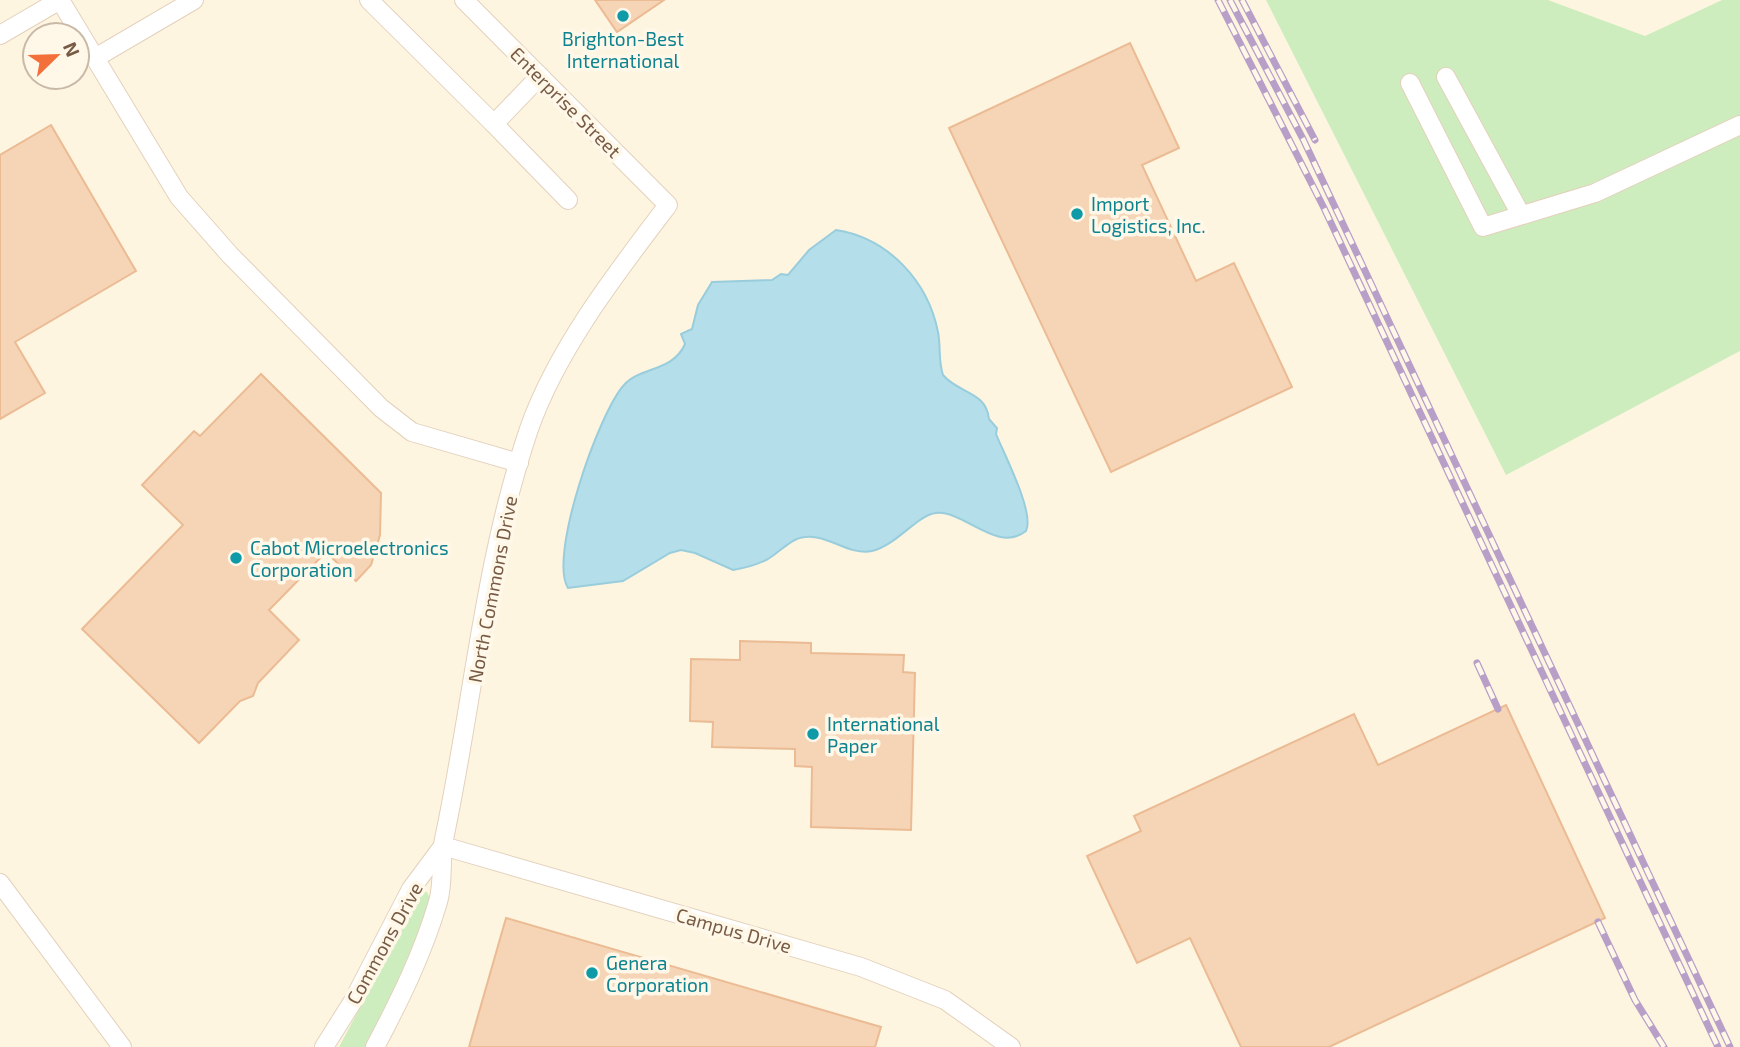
<svg xmlns="http://www.w3.org/2000/svg" width="1740" height="1047" viewBox="0 0 1740 1047" font-family="'Exo 2',sans-serif">
<style>
.green{fill:#ceedbe}
.water{fill:#b3deea;stroke:#99cddc;stroke-width:2}
.building{fill:#f6d4b6;stroke:#ebbb94;stroke-width:2}
.lines{fill:none;stroke-linecap:round;stroke-linejoin:round}
.minor-casing{stroke:#e3d1bc;stroke-width:20}
.minor{stroke:#fff;stroke-width:18}
.rail-casing{stroke:#b89fc8;stroke-width:7}
.rail{stroke:#fff8e9;stroke-width:4.5;stroke-dasharray:13;stroke-linecap:butt}
.culture-dot{fill:#0f9aa8;stroke:#fff8e9;stroke-width:2.5}
.labels{text-anchor:middle;dominant-baseline:central;stroke-width:7;stroke-linejoin:round;paint-order:stroke}
.culture-label{font-size:19px;fill:#0d838f;stroke:#fff8e9;text-anchor:start}
.street-label{font-size:19px;fill:#785b45;stroke:#fff8e9}
</style>
<rect width="100%" height="100%" fill="#fef5e1"/>
<g class="green">
<path d="M1266,0H1548L1645,36L1722,0H1740V351L1506,475Z"/>
<path d="M422,892H427L431,901C411,951 391,1000 365,1047H339Z"/>
</g>
<path class="water" d="M836,230C888,238 928,281 938,332C941,347 938,360 943,375C959,394 986,391 989,419L997,428L996,434C1004,454 1035,513 1026,531C997,554 964,510 936,513C917,515 897,545 872,551C849,556 828,534 805,537C791,538 780,552 768,559C757,565 745,568 733,570L695,553L681,550L670,553L623,581L568,588C548,557 599,412 624,385C639,367 673,372 685,344L681,334L692,329L698,305L712,282L772,280L781,274L788,275L809,250Z"/>
<g class="building">
<path d="M595,0H664L617,32Z"/>
<path d="M1130,43L1179,148L1142,165L1196,281L1234,263L1292,387L1111,472L949,128Z"/>
<path d="M51,125L136,271L15,342L45,393L0,419V155Z"/>
<path d="M261,374L381,493L380,535L371,565L356,581L326,552L269,610L299,640L258,683L253,696L240,701L199,743L82,629L183,525L142,485L194,431L200,436Z"/>
<path d="M740,641L811,643V653L904,655L903,672L915,673L911,830L811,827L812,767L795,766V749L712,747L713,722L690,721L691,659L740,660Z"/>
<path d="M1506,705L1605,918L1329,1047H1241L1190,938L1137,963L1087,856L1141,831L1134,816L1354,714L1378,765Z"/>
<path d="M506,918L881,1027L875,1047H469Z"/>
</g>
<g class="lines">
<g class="minor-casing">
<g id="minor">
<path d="M60,0L179,197L230,255L381,408L412,432L519,463"/>
<path d="M369,0L494,124L540,76"/>
<path d="M0,35L60,0"/>
<path d="M95,58L194,0"/>
<path d="M1446,77L1521,215"/>
<path d="M1410,83L1483,227L1595,193L1740,125"/>
<path d="M494,124L568,200"/>
<path d="M443,846L861,967L945,1000L1011,1047"/>
<path d="M0,883L122,1047"/>
<path d="M324,1047L353,1001L411,889L443,846"/>
<path d="M375,1047C400,1000 423,953 438,902C444,882 440,859 444,839C473,703 484,561 529,429C557,349 617,272 668,205L464,0"/>
</g>
</g>
<use href="#minor" class="minor"/>
<g class="rail-casing">
<g id="rail">
<path d="M1218,0L1324,208L1718,1047"/>
<path d="M1230,0L1303,139L1730,1047"/>
<path d="M1242,0L1315,140"/>
<path d="M1477,663L1498,709"/>
<path d="M1598,922L1635,1000L1664,1047"/>
</g>
</g>
<use href="#rail" class="rail"/>
</g>
<g class="culture-dot">
<circle cx="623" cy="16" r="7"/>
<circle cx="1077" cy="214" r="7"/>
<circle cx="236" cy="558" r="7"/>
<circle cx="813" cy="734" r="7"/>
<circle cx="592" cy="973" r="7"/>
</g>
<g class="labels">
<g class="culture-label">
<text x="623" y="38" text-anchor="middle">Brighton-Best<tspan x="623" dy="22">International</tspan></text>
<text x="1091" y="203">Import<tspan x="1091" dy="22">Logistics, Inc.</tspan></text>
<text x="250" y="547">Cabot Microelectronics<tspan x="250" dy="22">Corporation</tspan></text>
<text x="827" y="723">International<tspan x="827" dy="22">Paper</tspan></text>
<text x="606" y="962">Genera<tspan x="606" dy="22">Corporation</tspan></text>
</g>
<g class="street-label">
<text transform="translate(566 102) rotate(45)">Enterprise Street</text>
<text transform="translate(492 589) rotate(-79)">North Commons Drive</text>
<text transform="translate(734 930) rotate(16)">Campus Drive</text>
<text transform="translate(384 943) rotate(-61)">Commons Drive</text>
</g>
</g>
<g transform="translate(56 56) rotate(67)"><circle r="33" fill="#fff8e9" stroke="#c9b9a7" stroke-width="2"/>
<path d="M0-5L12 26L0 18L-12 26Z" fill="#f4703a"/>
<text y="-10" font-size="19" font-weight="bold" text-anchor="middle" fill="#785b45">N</text>
</g>
</svg>
